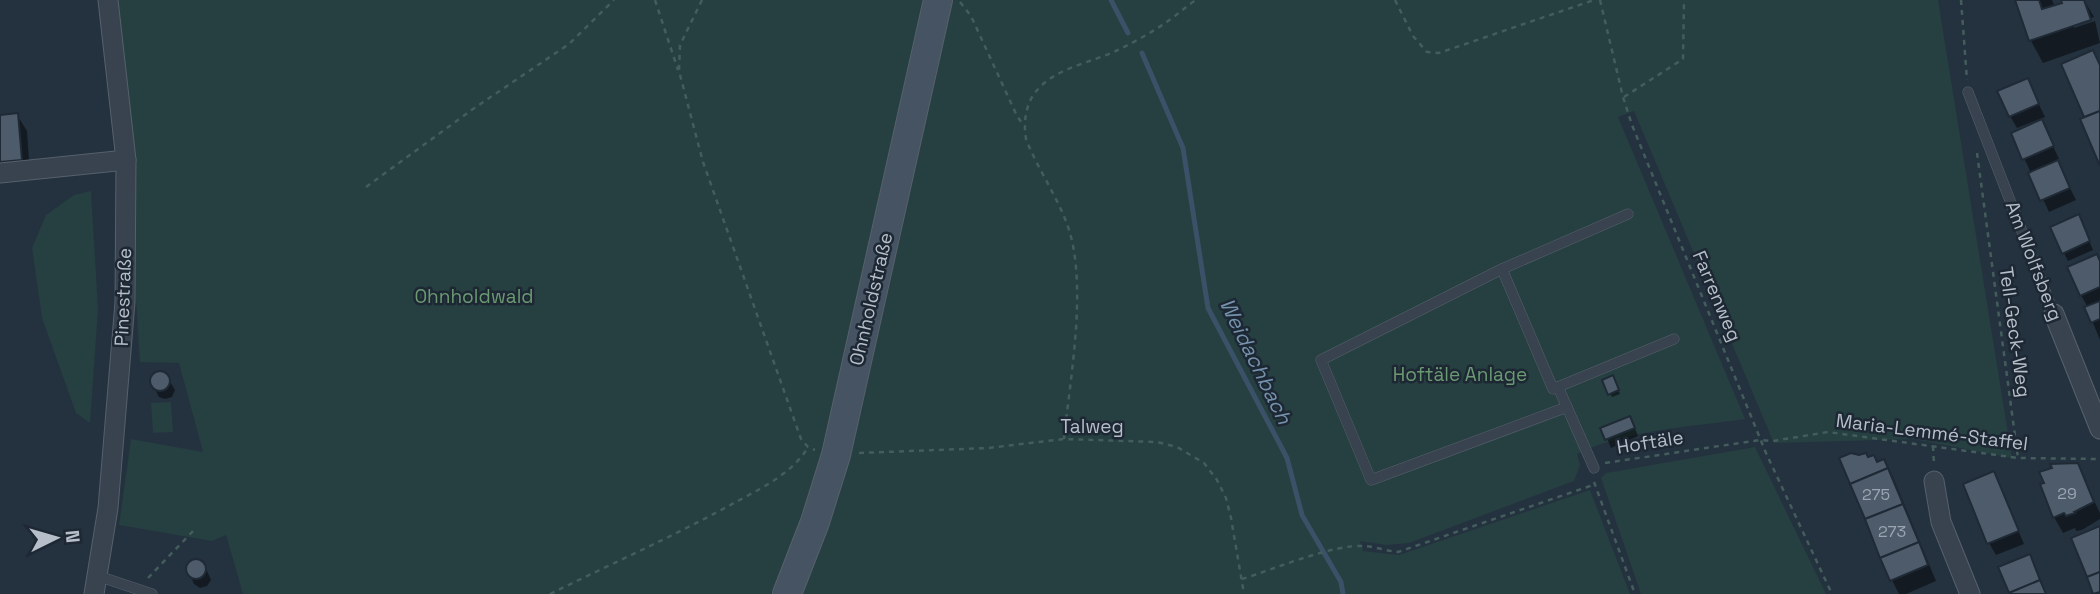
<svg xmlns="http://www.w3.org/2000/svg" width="2100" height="594" viewBox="0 0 2100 594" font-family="'Space Grotesk',sans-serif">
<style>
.green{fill:#263f40}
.shadow{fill:#0007}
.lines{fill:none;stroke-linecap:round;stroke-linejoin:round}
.stream{stroke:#3a5168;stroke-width:5}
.building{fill:#4d5b6a;stroke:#1f2a36;stroke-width:2}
.lane-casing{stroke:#56616c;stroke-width:11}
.street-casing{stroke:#56616c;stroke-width:21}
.secondary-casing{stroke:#56616c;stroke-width:30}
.path{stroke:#445c5c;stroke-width:2.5;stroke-dasharray:5 5;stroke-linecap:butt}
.lane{stroke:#38434f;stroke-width:10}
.street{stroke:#38434f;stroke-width:19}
.secondary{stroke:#465362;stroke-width:28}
.labels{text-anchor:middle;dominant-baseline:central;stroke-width:5;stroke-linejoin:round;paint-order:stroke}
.number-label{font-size:16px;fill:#9ba5b1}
.street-label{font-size:19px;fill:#b5bec9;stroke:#1d2834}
.park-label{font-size:19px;fill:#6b9a72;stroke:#1d2834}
.water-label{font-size:21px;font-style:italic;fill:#7592ac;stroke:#1d2834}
</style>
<rect width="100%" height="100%" fill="#24323f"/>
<g class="green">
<path d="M117,0H1938L2012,458L1913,439L1775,443L1773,441L1634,111L1618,117L1745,419C1691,427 1625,430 1577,454L1580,465L1574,481L1409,543L1386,545L1360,541L1363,551L1399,555L1590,490L1630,594H243L226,535L212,541L119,525L131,439L203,452L179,363L140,362Z"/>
<path d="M91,191L98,309L90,423L76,413L42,318L32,248L46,215L74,195Z"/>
<path d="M171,402L173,432L153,433L151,403Z"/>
<path d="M1755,447L1826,594H1641L1601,478L1606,473Z"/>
</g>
<g class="shadow">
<path d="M2017,0H2052L2055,7L2064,4L2063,0H2084L2094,17L2074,24V28L2095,21L2100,43L2043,63L2031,41Z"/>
<path d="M2027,80L2045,117L2017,128L2010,116Z"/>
<path d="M17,115L27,131L30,175L0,178V117Z"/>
<path d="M2042,122L2059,159L2056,160L2076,200L2049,212L2013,134Z"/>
<path d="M2082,224L2093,250L2068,261L2064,253Z"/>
<path d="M2100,263V340L2087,308H2088L2081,295Z"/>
<path d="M160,372L166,375L175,390L172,397L165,399L159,397L151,381L154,375Z"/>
<path d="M1604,381H1614L1620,394L1612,397Z"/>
<path d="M1634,426L1638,436L1611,448L1603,429Z"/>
<path d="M1868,459L1877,464L1883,461L1893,477L1936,581L1906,594H1899L1892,580Z"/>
<path d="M2077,465L2100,513V519L2082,530L2076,531L2075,528L2063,533L2054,517L2055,469Z"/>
<path d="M1994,473L2024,544L1996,555L1989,543Z"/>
<path d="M198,560L204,564L211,580L207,586L200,588L194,584L187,568L191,562Z"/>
</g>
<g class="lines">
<g class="stream">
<path d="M1111,0L1128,33"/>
<path d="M1142,53L1183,148L1208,308L1287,458L1302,515L1341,582L1343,594"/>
</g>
</g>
<g class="building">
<path d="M2015,0H2039L2042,9L2062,3L2061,0H2084L2091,20L2029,41Z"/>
<path d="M2093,50L2100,65V111L2084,117L2061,64Z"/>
<path d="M2028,78L2039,104L2009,117L1997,91Z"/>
<path d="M2100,111V166L2080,119Z"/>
<path d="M18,113L22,160L0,162V115Z"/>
<path d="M2042,119L2054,146L2022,160L2011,133Z"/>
<path d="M2058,160L2070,188L2040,201L2028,173Z"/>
<path d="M2079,214L2090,241L2062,254L2050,227Z"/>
<path d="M2097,254L2100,261V287L2080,296L2067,267Z"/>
<path d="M2100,301V319L2091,323L2084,307Z"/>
<circle cx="160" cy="381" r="10"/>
<path d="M1613,375L1619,390L1608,395L1602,380Z"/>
<path d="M1630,416L1635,428L1605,440L1600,428Z"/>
<path d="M1851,453L1859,455L1866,453L1868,457L1874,455L1877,462L1884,459L1888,468L1850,484L1839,458Z"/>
<path d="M2078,463L2094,502L2074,512L2075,513L2066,516L2064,513L2053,518L2040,484L2044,483L2039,472L2052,468L2050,464Z"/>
<path d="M1888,468L1903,504L1865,519L1850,484Z"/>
<path d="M1994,471L2019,531L1987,544L1963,484Z"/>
<path d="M1903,504L1919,542L1880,558L1865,519Z"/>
<path d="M2100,526V572L2087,577L2071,538Z"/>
<path d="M1919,542L1928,565L1890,581L1880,558Z"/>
<path d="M2030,554L2040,580L2009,593L1998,567Z"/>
<circle cx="196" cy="569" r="10"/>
<path d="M2100,572V592L2093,594L2087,577Z"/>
<path d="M2040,580L2046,594H2009V593Z"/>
</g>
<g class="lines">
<g class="lane-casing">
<g id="lane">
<path d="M1968,92L2054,314"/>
<path d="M1502,269L1553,389L1674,339"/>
<path d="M1558,387L1594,468"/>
<path d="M1567,407L1371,480L1321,360L1502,269L1628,214"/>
<path d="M98,576L152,594"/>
</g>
</g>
<g class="street-casing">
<g id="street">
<path d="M0,173L126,160"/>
<path d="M2054,314L2100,429"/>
<path d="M1934,481L1941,522L1970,594"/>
<path d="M94,594L108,508L125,302L126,160L108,0"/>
</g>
</g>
<g class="secondary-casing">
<path id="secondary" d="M787,594L815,522L836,455L938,0"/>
</g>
<g class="path">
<path d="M655,0L678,70"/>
<path d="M702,0L680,45L679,71L703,162L801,439L808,447L815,450"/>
<path d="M1395,0L1413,36L1427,52L1439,53L1594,0"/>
<path d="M1600,0L1623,97L1632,125L1766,453L1832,594"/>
<path d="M1961,0L1967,80"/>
<path d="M960,2L971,16L1017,116L1024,126"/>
<path d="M1624,97L1683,59L1684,0"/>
<path d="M1977,153L2018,458"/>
<path d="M366,187L473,109L569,44L614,0"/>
<path d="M1064,439C1070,380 1085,299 1072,241C1064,205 1039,173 1026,139C1023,121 1026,101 1039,88C1059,67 1093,62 1118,50C1134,42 1151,33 1165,23C1176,16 1185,7 1196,0"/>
<path d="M1933,446L1934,464"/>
<path d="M859,453L988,448L1064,439L1157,442L1177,447L1204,463L1217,480L1226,498L1231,518L1244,594"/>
<path d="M1605,463L1760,440L1773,441L1828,432L2018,458L2100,459"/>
<path d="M1594,482L1635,594"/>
<path d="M148,578L194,530"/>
<path d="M1242,579C1275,569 1332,544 1365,546C1376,547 1387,551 1398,552L1593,485"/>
<path d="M550,594C611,564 674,536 734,503C760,489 791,474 807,449"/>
</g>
<use href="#lane" class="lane"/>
<use href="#street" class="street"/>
<use href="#secondary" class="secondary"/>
</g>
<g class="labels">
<g class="number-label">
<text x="2067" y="493">29</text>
<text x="1876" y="494">275</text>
<text x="1892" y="531">273</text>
</g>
<g class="street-label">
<text transform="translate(2034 261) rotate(69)">Am Wolfsberg</text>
<text transform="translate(1717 296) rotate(67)">Farrenweg</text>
<text transform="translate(123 297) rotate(-88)">Pinestraße</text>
<text transform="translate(871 299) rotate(-77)">Ohnholdstraße</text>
<text transform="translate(2015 332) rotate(82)">Tell-Geck-Weg</text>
<text x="1092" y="426">Talweg</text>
<text transform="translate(1932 432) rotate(7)">Maria-Lemmé-Staffel</text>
<text transform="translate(1650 442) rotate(-9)">Hoftäle</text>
</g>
<g class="park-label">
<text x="474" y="296">Ohnholdwald</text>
<text x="1460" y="374">Hoftäle Anlage</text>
</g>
<g class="water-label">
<text transform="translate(1256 361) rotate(64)">Weidachbach</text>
</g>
</g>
<g transform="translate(56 538) rotate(85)" stroke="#1d2834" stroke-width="5" paint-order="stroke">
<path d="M0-5L12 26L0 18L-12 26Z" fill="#b5bec9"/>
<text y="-10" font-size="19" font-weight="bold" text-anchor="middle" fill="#b5bec9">N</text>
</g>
</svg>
